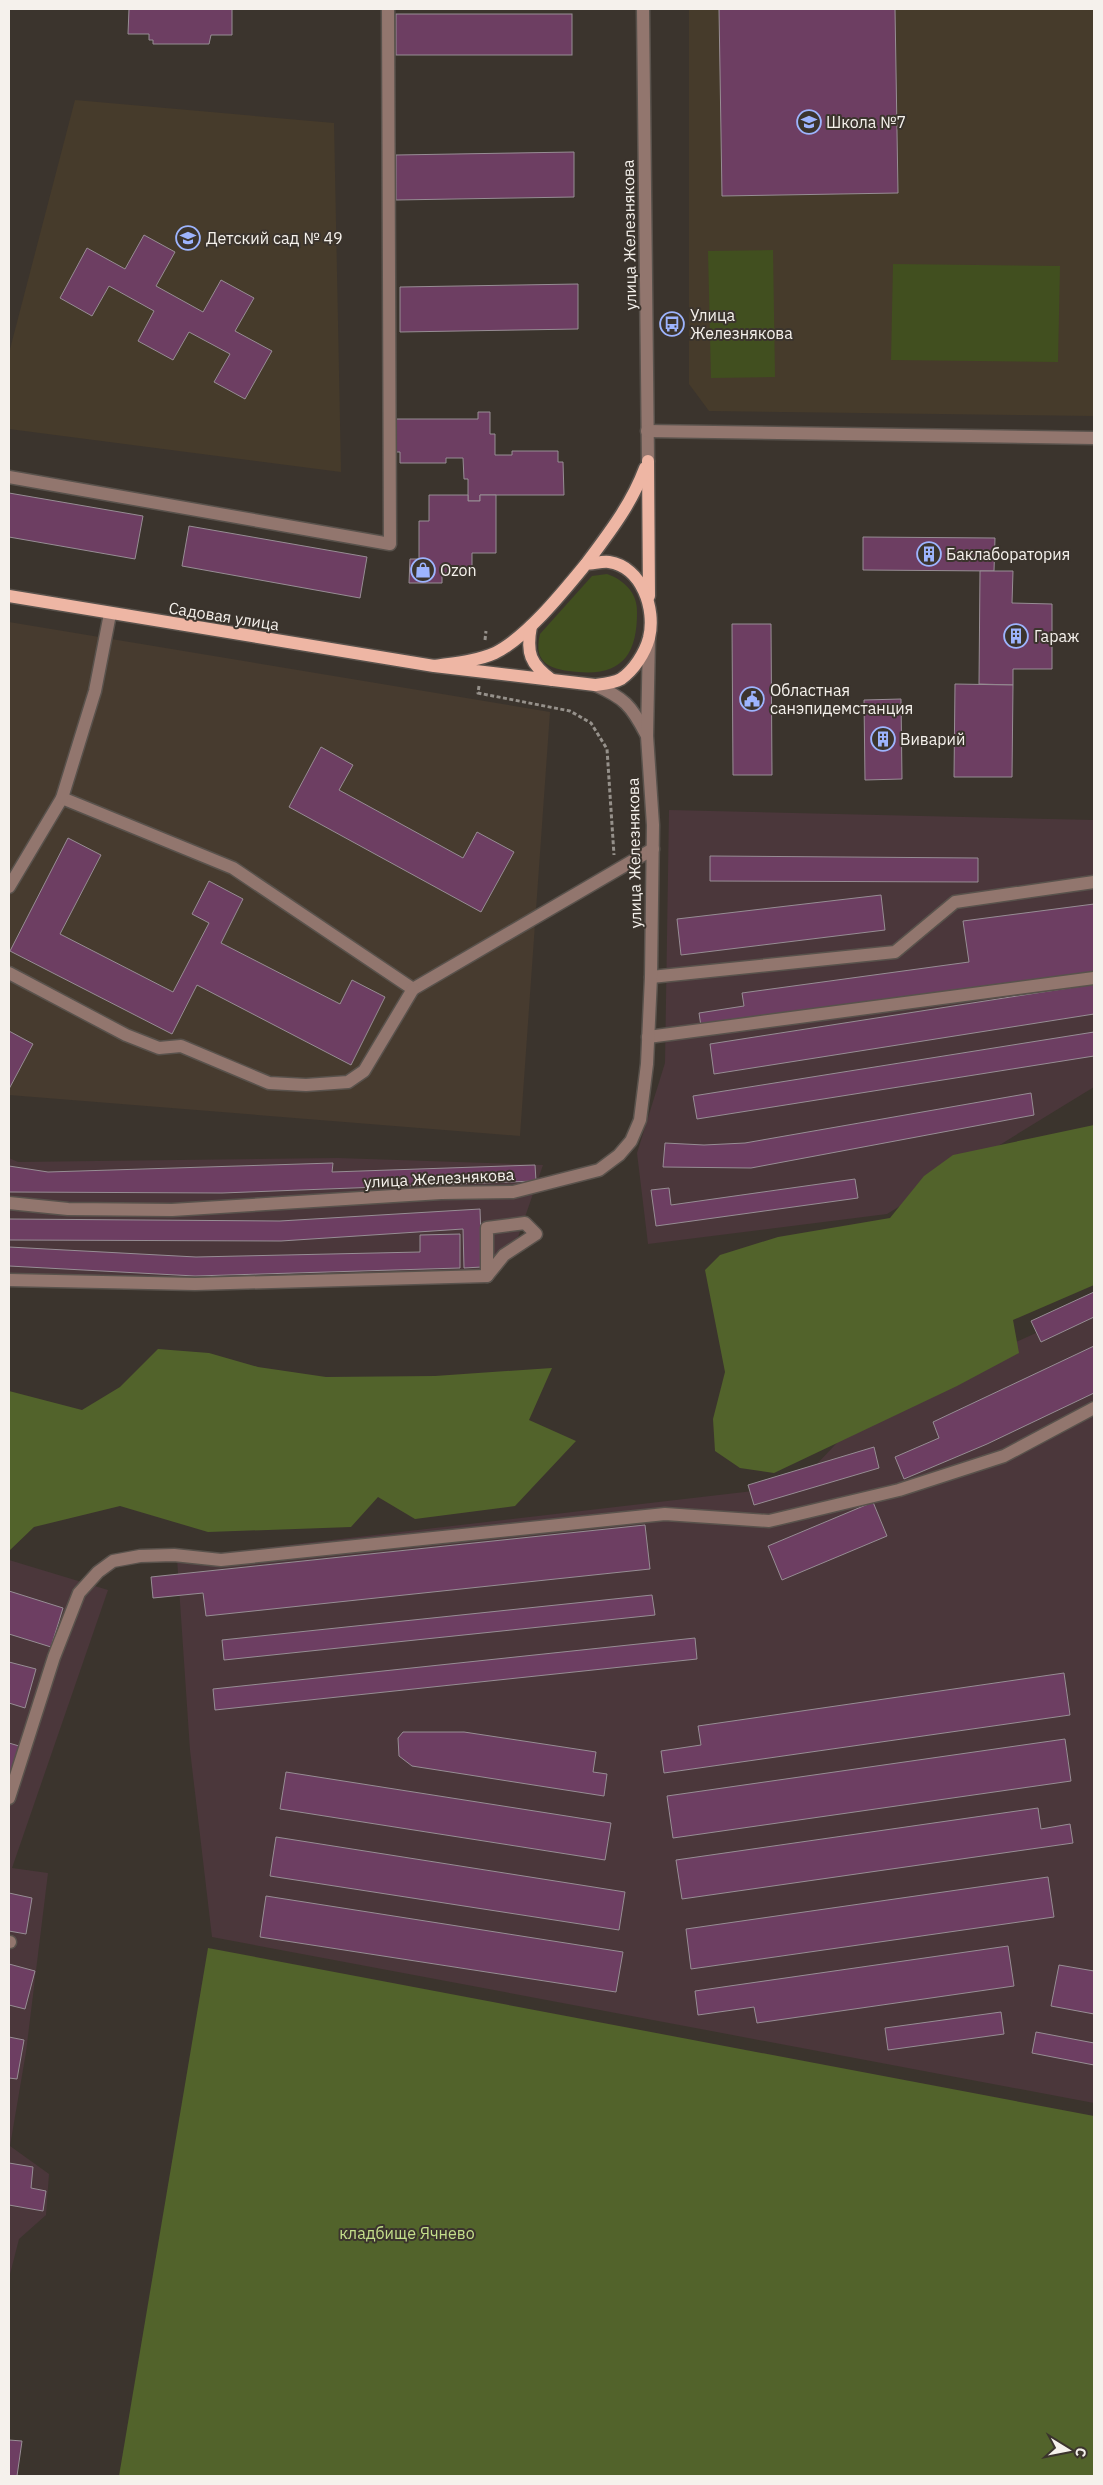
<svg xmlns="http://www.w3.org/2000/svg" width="1103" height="2485" viewBox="0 0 1103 2485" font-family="'IBM Plex Sans',sans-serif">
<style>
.built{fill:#473b2f}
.industrial{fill:#4b373b}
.education{fill:#463b2b}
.green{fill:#414f1f}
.forest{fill:#52632b}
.building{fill:#6d3e62;stroke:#978d94}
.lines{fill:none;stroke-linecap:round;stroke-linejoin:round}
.minor-casing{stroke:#59524c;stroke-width:15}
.major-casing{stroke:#59524c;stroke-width:15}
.path{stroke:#96918b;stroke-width:3;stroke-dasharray:4 2.5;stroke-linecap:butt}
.minor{stroke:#92766e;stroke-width:12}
.major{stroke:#eeb6a4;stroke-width:12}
.labels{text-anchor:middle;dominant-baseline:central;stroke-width:4;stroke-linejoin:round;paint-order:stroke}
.poi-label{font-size:16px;fill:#f5f1ec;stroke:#3b342d;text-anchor:start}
.street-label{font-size:16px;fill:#f5f1ec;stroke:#3b342d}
.park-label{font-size:16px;fill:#c4df8b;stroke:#3b342d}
</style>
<rect width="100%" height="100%" fill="#3b342d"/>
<path class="built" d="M9,622L550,712L520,1136L9,1095Z"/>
<g class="industrial">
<path d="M669,810L1094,820V1087L887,1214L648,1244L637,1153L665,1063Z"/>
<path d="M9,1158L18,1162L338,1158L543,1165L517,1240L483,1280L9,1277Z"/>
<path d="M1094,1307V2103L212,1937L190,1750L177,1558L796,1486L871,1407Z"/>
<path d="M9,1560L108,1590L12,1868L48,1873L26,2052L10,2146L49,2174L46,2215L19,2239L9,2278Z"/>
</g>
<g class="education">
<path d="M689,9H1094V416L709,411L689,384Z"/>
<path d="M75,100L334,123L341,472L9,429V353Z"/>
</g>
<g class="green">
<path d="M773,250L775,377L711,378L708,251Z"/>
<path d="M893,264L1060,266L1058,362L891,360Z"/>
<path d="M607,574C624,580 638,593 637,613C637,654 622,676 578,672C553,670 532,665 540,634L592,576Z"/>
</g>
<g class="forest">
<path d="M1094,1125V1285L1013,1320L1019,1353L957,1386L774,1473L740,1468L715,1451L713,1419L725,1372L705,1270L720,1255L778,1237L890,1218L924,1176L953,1155Z"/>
<path d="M158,1349L209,1353L258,1367L326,1377L435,1376L552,1368L529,1420L576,1441L515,1506L415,1519L378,1497L351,1527L208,1532L120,1506L34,1527L9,1551V1391L82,1410L120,1387Z"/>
<path d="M208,1948L1094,2116V2476H119Z"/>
</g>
<g class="building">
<path d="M129,9H232V35H211L209,44H153V40H149V34H128Z"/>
<path d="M719,9H895L898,193L722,196Z"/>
<rect x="396" y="14" width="176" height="41"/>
<path d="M574,152V197L396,200V155Z"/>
<path d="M144,235L175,252L156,286L203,312L221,280L254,298L235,331L272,351L245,399L214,382L230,354L189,332L173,360L138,341L154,311L109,286L92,316L60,298L87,248L125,269Z"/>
<path d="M578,284V329L400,332V287Z"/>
<path d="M478,412H490V434H495V455H512V451H558V462H563L564,495H480V501H468V479H464L463,458H446V463H400V452H395L394,419H478Z"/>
<path d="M9,493L143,516L135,559L9,537Z"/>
<path d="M429,495H468V501H480V495H496V553H472V573H442V583H409L410,559H419V521H429Z"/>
<path d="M189,526L367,557L360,598L182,566Z"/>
<path d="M863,537L995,538L994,571L863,570Z"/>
<path d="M980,571H1013L1012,603L1052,604V669H1013V685L979,684Z"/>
<path d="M732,624H771L772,775H733Z"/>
<path d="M955,684L1013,685L1012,777H954Z"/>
<path d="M901,699L902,779L865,780L864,700Z"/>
<path d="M321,747L353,765L339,790L463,858L477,832L514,852L481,912L289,807Z"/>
<path d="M68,838L101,855L60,934L173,992L209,923L192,914L209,881L243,899L221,943L340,1004L352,980L385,997L351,1065L197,985L172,1034L10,951Z"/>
<path d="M710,856L978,858V882L710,881Z"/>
<path d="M881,895L885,930L681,955L677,919Z"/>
<path d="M1094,904V972L701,1026L699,1013L744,1006L742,993L969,962L963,921Z"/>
<path d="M1094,984V1014L714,1074L710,1044Z"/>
<path d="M9,1031L33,1044L9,1089Z"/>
<path d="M1094,1032V1056L697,1119L693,1096Z"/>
<path d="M1031,1093L1034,1115L751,1168L663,1167L665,1143L704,1145L745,1143Z"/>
<path d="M333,1163L332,1172L535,1165L536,1181L222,1193L9,1192V1166L48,1172Z"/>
<path d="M855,1179L858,1198L656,1226L651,1190L669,1188L671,1205Z"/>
<path d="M480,1209L482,1267L464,1268L463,1229L281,1241L9,1240V1219L280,1221Z"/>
<path d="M460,1234V1268L195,1276L9,1266V1247L196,1257L420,1252V1235Z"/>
<path d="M1094,1292V1317L1041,1342L1031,1321Z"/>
<path d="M1094,1346V1393L987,1444L904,1479L895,1457L939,1438L933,1422Z"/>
<path d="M874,1447L879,1468L754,1505L748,1485Z"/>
<path d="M873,1502L887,1536L782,1580L768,1546Z"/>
<path d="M645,1525L650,1569L206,1616L203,1593L153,1598L151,1577Z"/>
<path d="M9,1591L63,1608L51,1647L9,1634Z"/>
<path d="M652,1595L655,1615L224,1660L222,1640Z"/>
<path d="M695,1638L697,1659L215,1710L213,1689Z"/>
<path d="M9,1662L36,1669L25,1708L9,1703Z"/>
<path d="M1064,1673L1070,1715L664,1773L661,1751L701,1745L698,1726Z"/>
<path d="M403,1732H464L596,1752L593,1772L607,1774L604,1796L412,1766L399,1756L398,1738Z"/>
<path d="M1065,1739L1071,1781L673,1838L667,1796Z"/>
<path d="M9,1743L19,1746L9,1782Z"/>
<path d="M286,1772L611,1823L605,1860L280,1809Z"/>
<path d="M1038,1808L1041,1829L1070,1824L1073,1843L682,1899L676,1860Z"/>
<path d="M276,1837L625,1892L619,1930L270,1876Z"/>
<path d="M1048,1877L1054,1917L691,1969L686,1929Z"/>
<path d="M9,1893L32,1898L26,1934L9,1931Z"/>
<path d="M266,1896L623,1952L616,1992L260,1937Z"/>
<path d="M1008,1946L1014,1986L757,2023L754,2007L698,2015L695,1991Z"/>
<path d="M9,1964L35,1971L25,2009L9,2005Z"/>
<path d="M1059,1965L1094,1971V2014L1051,2006Z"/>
<path d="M1001,2012L1004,2034L888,2050L885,2028Z"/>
<path d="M1036,2032L1094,2043V2065L1032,2053Z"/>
<path d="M9,2037L24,2040L17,2079L9,2078Z"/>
<path d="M9,2163L33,2167L31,2188L46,2191L43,2211L9,2205Z"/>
<path d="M9,2440L22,2441L17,2476H9Z"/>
</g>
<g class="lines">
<g class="minor-casing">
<g id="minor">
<path d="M643,9L648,461"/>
<path d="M647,431L1094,438"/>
<path d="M9,477L390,544L388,9"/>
<path d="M595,685C624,698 631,705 646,734"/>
<path d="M62,798L233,868L413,989L653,849"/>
<path d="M9,887L62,798L95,691L110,614"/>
<path d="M9,973L126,1035L159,1048L181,1046L269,1083L306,1085L348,1082L364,1071L413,989"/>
<path d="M651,977L895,952L955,902L1094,882"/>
<path d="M648,1037L1094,978"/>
<path d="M9,1203L68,1209L172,1210L441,1193L513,1192L599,1170L619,1155L631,1141L640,1120L647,1064L651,977L653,825L647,736L649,638"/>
<path d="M525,1223L536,1234L504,1255L487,1276V1228Z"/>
<path d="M9,1280L195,1284L487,1276"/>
<path d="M9,1798L54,1657L79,1593L98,1572L113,1561L140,1556L174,1555L221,1560L665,1514L769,1521L899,1490L1004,1456L1094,1408"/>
<path d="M9,1942H10"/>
</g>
</g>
<g class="major-casing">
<g id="major">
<path d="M648,461L649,596"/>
<path d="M586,564C609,533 631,505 645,468"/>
<path d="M9,596L434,666L595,685C603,684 614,683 621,679C634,670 645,653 649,638C656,609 642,567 609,562C602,561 593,564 586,564C563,592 527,637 495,653C477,661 454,663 434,666"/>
<path d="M531,626C526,653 530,664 552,680"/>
</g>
</g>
<g class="path">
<path d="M485,640L486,631"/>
<path d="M479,686L478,693L570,711L591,723L607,749L614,855"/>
</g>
<use href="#minor" class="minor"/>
<use href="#major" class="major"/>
</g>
<defs>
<g id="school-ring" transform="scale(1.25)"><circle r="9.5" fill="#3b342d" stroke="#9db4fd" stroke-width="1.5"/><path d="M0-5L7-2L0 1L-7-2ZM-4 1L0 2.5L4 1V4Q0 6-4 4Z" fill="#9db4fd"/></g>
<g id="bus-ring" transform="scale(1.25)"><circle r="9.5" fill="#3b342d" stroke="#9db4fd" stroke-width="1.5"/><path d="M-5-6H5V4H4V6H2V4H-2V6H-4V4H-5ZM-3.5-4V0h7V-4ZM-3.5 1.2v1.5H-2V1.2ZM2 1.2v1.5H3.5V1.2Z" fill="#9db4fd"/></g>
<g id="building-ring" transform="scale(1.25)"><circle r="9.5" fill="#3b342d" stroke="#9db4fd" stroke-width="1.5"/><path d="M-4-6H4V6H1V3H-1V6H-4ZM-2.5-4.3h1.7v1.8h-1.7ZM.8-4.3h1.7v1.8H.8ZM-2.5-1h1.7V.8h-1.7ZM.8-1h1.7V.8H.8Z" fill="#9db4fd"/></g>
<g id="shop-ring" transform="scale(1.25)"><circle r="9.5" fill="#3b342d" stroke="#9db4fd" stroke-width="1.5"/><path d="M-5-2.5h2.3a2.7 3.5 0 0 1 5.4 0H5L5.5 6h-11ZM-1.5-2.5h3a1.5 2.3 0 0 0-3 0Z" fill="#9db4fd"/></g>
<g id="civic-ring" transform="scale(1.25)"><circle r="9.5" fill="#3b342d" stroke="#9db4fd" stroke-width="1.5"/><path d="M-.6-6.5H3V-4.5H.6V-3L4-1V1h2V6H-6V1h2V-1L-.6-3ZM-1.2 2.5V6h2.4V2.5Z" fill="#9db4fd"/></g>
</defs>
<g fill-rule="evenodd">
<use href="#school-ring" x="809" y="122"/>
<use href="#school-ring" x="188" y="238"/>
<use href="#bus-ring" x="672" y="324"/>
<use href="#building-ring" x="929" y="554"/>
<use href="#shop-ring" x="423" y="570"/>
<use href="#building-ring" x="1016" y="636"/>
<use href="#civic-ring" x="752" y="699"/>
<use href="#building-ring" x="883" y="739"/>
</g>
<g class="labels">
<g class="poi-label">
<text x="826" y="122">Школа №7</text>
<text x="206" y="238">Детский сад № 49</text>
<text x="690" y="315">Улица<tspan x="690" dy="18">Железнякова</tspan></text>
<text x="946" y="554">Баклаборатория</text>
<text x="440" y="570">Ozon</text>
<text x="1034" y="636">Гараж</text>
<text x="770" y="690">Областная<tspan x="770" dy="18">санэпидемстанция</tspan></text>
<text x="900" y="739">Виварий</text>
</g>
<g class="street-label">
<text transform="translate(629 235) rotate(-91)">улица Железнякова</text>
<text transform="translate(224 616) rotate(9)">Садовая улица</text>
<text transform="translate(634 853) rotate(-91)">улица Железнякова</text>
<text transform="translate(439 1178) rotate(-3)">улица Железнякова</text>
</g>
<g class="park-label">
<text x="407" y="2233">кладбище Ячнево</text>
</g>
</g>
<rect width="1103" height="2485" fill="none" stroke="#f5f1ec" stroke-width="20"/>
<g transform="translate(1068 2450) rotate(100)" stroke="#3b342d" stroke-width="4" paint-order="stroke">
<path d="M0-4L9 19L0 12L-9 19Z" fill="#f5f1ec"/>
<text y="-8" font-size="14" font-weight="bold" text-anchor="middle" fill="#f5f1ec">С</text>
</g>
</svg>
